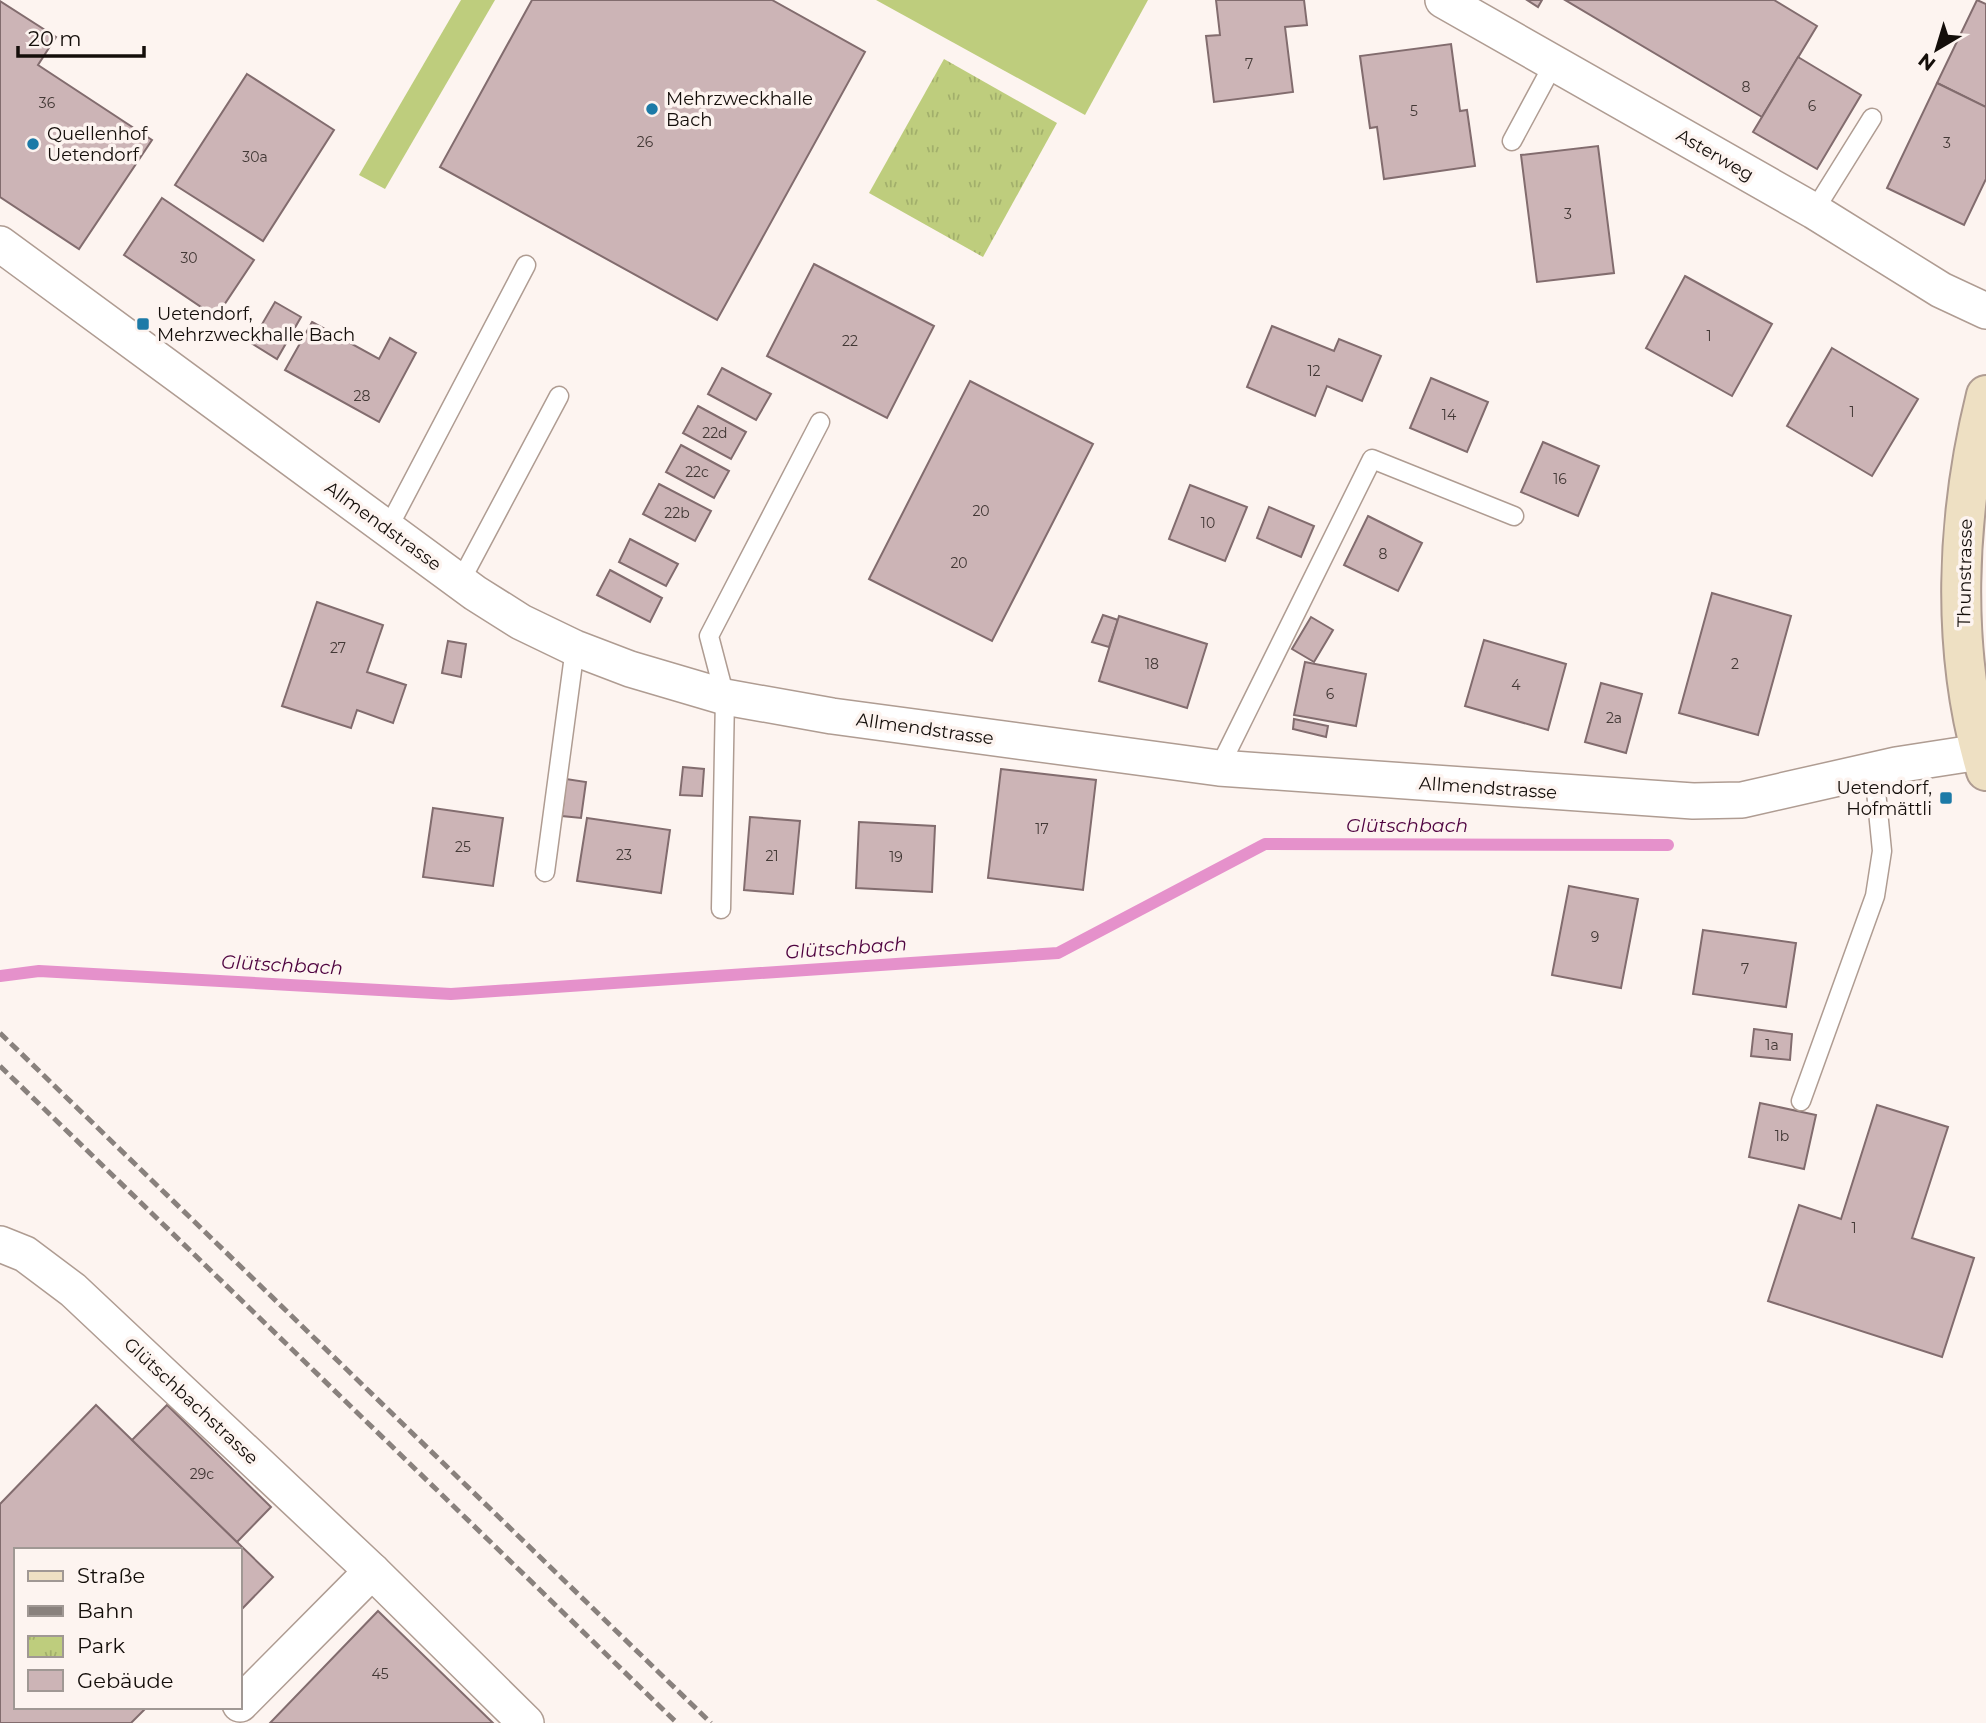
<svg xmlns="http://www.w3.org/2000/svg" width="1986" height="1723" viewBox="0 0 1986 1723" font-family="Montserrat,sans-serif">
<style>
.grass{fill:#becd7d}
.park{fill:url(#park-tufts)}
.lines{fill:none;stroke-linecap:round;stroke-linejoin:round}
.stream{stroke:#e591cb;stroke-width:12}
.building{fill:#ccb4b6;stroke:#826c6e;stroke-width:2}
.service-casing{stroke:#af9c92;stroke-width:21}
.minor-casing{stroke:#af9c92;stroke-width:38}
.secondary-casing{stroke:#af9c92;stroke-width:42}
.service{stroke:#fff;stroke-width:18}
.minor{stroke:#fff;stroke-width:35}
.secondary{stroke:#eee0c3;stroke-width:38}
.rail{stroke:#89817d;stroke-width:5;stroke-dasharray:10 5;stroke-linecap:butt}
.poi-dot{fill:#1c7aa7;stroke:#fdf4f0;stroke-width:2.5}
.labels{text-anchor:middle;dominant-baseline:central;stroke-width:7;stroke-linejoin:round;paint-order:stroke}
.number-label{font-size:14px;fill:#423835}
.poi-label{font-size:18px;fill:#140e0a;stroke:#fdf4f0;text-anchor:start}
.street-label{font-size:18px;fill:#140e0a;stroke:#fdf4f0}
.water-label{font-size:19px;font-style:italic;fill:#4f0340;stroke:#fdf4f0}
</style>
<defs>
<pattern id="park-tufts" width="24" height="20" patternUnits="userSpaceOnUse" patternTransform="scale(1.75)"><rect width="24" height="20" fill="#becd7d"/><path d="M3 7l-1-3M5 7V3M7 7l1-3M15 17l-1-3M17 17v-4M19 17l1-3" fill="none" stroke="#a2af6b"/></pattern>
</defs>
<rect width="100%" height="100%" fill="#fdf4f0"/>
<g class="grass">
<path d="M461,0H495L385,189L359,175Z"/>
<path d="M876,0H1148L1085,115Z"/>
</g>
<path class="park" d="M944,59L1057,123L983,257L869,193Z"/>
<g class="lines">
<path class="stream" d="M0,976L39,971L451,994L1058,953L1265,844L1668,845"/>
</g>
<g class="building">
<path d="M532,0H772L865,52L717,320L440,167Z"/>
<path d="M1216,0H1304L1307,25L1285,27L1293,92L1214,102L1206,36L1220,35Z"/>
<path d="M1527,0H1542L1538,7Z"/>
<path d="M1565,0H1774L1817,26L1762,117Z"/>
<path d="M1977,0L1986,4V107L1937,83Z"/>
<path d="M0,1L56,37L38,65L152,140L79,249L0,197Z"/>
<path d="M1451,44L1460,111L1467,110L1475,166L1384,179L1377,127L1370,128L1360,56Z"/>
<path d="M1798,57L1861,95L1817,169L1753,132Z"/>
<path d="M247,74L334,130L263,241L175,185Z"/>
<path d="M1937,83L1986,107V179L1964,225L1887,188Z"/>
<path d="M1598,146L1614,273L1537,282L1521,155Z"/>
<path d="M162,198L254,260L216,317L124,255Z"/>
<path d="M814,264L934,326L887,418L767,356Z"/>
<path d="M1685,276L1772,324L1732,396L1646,348Z"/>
<path d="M275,302L301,317L277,359L251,343Z"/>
<path d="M312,322L379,359L390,338L416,353L379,422L285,370Z"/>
<path d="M1272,326L1334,351L1339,339L1381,356L1362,401L1327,386L1315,416L1247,387Z"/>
<path d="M1832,348L1918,399L1872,476L1787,426Z"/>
<path d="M722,368L771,394L756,420L708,394Z"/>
<path d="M1431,378L1488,402L1467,452L1410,428Z"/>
<path d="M970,381L1093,444L992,641L869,579Z"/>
<path d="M698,406L746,432L731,459L683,433Z"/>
<path d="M1543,442L1599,466L1578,516L1521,492Z"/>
<path d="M681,445L729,471L714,498L666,472Z"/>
<path d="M659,484L711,511L695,541L643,514Z"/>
<path d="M1190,485L1247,507L1225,561L1169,539Z"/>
<path d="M1269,507L1314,526L1301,557L1257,538Z"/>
<path d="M1368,516L1422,543L1398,591L1344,565Z"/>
<path d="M630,539L678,564L666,586L619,562Z"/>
<path d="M610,570L662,598L650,622L597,595Z"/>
<path d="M1712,593L1791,616L1758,735L1679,713Z"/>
<path d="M317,602L383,625L367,672L406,685L393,723L357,710L351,728L282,706Z"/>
<path d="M1103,615L1118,620L1109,647L1092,642Z"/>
<path d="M1119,616L1207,644L1187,708L1099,681Z"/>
<path d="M1311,617L1333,630L1314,662L1292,649Z"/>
<path d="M1484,640L1566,664L1548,730L1465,706Z"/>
<path d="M448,641L466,644L461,677L442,673Z"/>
<path d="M1305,662L1366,674L1356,726L1294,715Z"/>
<path d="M1601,683L1642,694L1626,753L1585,742Z"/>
<path d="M1294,719L1328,726L1326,737L1293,729Z"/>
<path d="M683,767L704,769L702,796L680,795Z"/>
<path d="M1001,769L1096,780L1083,890L988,878Z"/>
<path d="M566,779L586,782L581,818L562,816Z"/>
<path d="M433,808L503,818L493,886L423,877Z"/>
<path d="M750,817L800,821L793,894L744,890Z"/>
<path d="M587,818L670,830L661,893L577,881Z"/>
<path d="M859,822L935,826L932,892L856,888Z"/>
<path d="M1569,886L1638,899L1621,988L1552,975Z"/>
<path d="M1703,930L1796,943L1786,1007L1693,994Z"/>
<path d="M1754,1029L1792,1034L1790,1060L1751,1056Z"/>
<path d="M1760,1103L1816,1115L1804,1169L1749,1157Z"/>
<path d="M1877,1105L1948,1127L1912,1238L1974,1258L1942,1357L1768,1301L1799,1205L1841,1219Z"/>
<path d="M96,1405L273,1577L240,1611V1550H16V1707H147L131,1723H0V1504Z"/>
<path d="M167,1405L271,1507L237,1542L132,1440Z"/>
<path d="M378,1611L493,1723H270Z"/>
</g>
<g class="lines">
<g class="service-casing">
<g id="service">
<path d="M1512,141L1554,63"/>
<path d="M1814,211L1872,118"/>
<path d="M387,530L526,265"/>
<path d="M460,582L559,396"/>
<path d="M1219,768L1372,459L1514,516"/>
<path d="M545,872L575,648"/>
<path d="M721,909L725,697L709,636L820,422"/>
<path d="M1801,1101L1875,896L1882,851L1874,771"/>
</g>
</g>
<g class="minor-casing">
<g id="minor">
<path d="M1443,0L1814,211L1941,290L1986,311"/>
<path d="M0,244L475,593L521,622L575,648L630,669L725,697L832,716L1219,768L1693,801L1742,800L1896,765L1980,752"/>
<path d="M0,1244L25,1254L73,1290L372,1571L526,1723"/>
<path d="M240,1704L372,1571"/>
</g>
</g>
<g class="secondary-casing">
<path id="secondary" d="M1986,395C1956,516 1950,651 1986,771"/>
</g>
<use href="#service" class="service"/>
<use href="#minor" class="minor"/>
<use href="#secondary" class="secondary"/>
<g class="rail">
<path d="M0,1033L711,1723"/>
<path d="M0,1066L677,1723"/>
</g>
</g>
<g class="poi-dot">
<circle cx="652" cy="109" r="7"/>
<circle cx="33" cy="144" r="7"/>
<rect x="136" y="317" width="14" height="14" rx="3.5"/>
<rect x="1939" y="791" width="14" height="14" rx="3.5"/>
</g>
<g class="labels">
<g class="number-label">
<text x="1249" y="64">7</text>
<text x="1746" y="87">8</text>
<text x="47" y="103">36</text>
<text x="1812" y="106">6</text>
<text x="1414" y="111">5</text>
<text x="645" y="142">26</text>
<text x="1947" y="143">3</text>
<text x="255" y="157">30a</text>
<text x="1568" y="214">3</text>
<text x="189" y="258">30</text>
<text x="1709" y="336">1</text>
<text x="850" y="341">22</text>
<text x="1314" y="371">12</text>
<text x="362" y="396">28</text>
<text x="1852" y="412">1</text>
<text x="1449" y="415">14</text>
<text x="715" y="433">22d</text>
<text x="697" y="472">22c</text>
<text x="1560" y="479">16</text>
<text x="981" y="511">20</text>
<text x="677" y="513">22b</text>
<text x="1208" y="523">10</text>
<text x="1383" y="554">8</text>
<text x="959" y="563">20</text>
<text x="338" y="648">27</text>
<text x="1152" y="664">18</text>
<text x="1735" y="664">2</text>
<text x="1516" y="685">4</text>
<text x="1330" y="694">6</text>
<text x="1614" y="718">2a</text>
<text x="1042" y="829">17</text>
<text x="463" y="847">25</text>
<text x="624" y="855">23</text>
<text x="772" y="856">21</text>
<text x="896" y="857">19</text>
<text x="1595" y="937">9</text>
<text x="1745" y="969">7</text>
<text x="1772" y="1045">1a</text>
<text x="1782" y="1136">1b</text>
<text x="1854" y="1228">1</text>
<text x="202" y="1474">29c</text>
<text x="380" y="1674">45</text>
</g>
<g class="poi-label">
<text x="666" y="99">Mehrzweckhalle<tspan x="666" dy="21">Bach</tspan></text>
<text x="47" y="134">Quellenhof<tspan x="47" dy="21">Uetendorf</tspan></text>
<text x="157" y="314">Uetendorf,<tspan x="157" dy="21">Mehrzweckhalle Bach</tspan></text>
<text x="1932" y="788" text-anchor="end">Uetendorf,<tspan x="1932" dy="21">Hofmättli</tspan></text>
</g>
<g class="street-label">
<text transform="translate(1715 155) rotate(30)">Asterweg</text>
<text transform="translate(383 526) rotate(36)">Allmendstrasse</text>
<text transform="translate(1965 573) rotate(-89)">Thunstrasse</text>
<text transform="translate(925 729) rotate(8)">Allmendstrasse</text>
<text transform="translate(1488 788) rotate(4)">Allmendstrasse</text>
<text transform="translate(191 1401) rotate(43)">Glütschbachstrasse</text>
</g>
<g class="water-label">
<text x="1407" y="825">Glütschbach</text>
<text transform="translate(846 948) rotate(-4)">Glütschbach</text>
<text transform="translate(282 965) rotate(3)">Glütschbach</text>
</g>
</g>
<rect x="14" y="1548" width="228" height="161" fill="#fdf4f0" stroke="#a09894" stroke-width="2"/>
<rect x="28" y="1571" width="35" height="10" fill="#eee0c3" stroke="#a09894" stroke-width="2"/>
<text x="77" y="1583" font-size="21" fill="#140e0a">Straße</text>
<rect x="28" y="1606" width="35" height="10" fill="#89817d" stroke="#a09894" stroke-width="2"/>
<text x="77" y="1618" font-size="21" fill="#140e0a">Bahn</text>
<rect x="28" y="1636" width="35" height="21" fill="url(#park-tufts)" stroke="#a09894" stroke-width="2"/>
<text x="77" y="1653" font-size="21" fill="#140e0a">Park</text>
<rect x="28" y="1670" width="35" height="21" fill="#ccb4b6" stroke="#a09894" stroke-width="2"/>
<text x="77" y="1688" font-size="21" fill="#140e0a">Gebäude</text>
<g transform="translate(1937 49) rotate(218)" stroke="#fdf4f0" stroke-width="5" paint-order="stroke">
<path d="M0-5L12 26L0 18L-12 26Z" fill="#140e0a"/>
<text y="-10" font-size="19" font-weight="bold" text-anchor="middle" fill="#140e0a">N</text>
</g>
<path d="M18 46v10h126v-10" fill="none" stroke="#140e0a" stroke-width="3.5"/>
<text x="28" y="46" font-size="21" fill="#140e0a" stroke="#fdf4f0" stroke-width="5" paint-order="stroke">20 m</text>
</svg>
